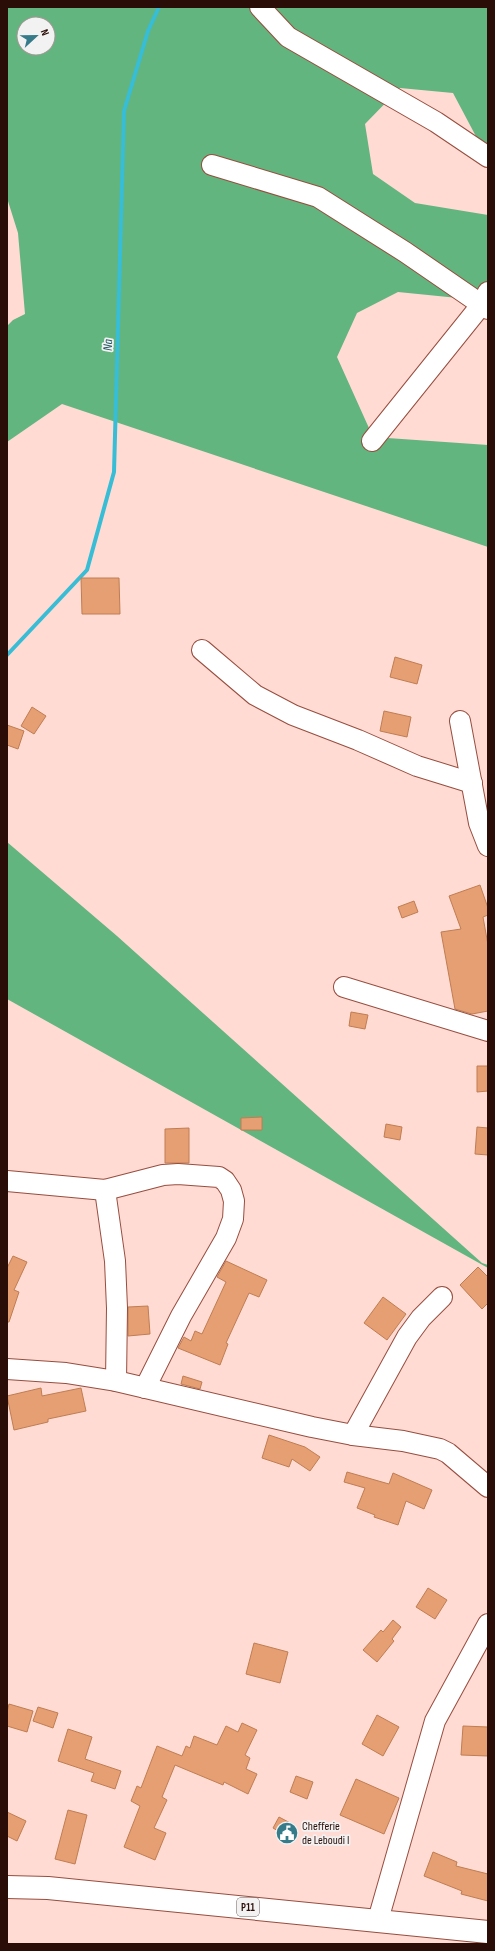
<svg xmlns="http://www.w3.org/2000/svg" width="495" height="1951" viewBox="0 0 495 1951" font-family="'Sofia Sans Condensed',sans-serif">
<style>
.forest{fill:#62b57e;fill-rule:evenodd}
.lines{fill:none;stroke-linecap:round;stroke-linejoin:round}
.stream{stroke:#37bdd5;stroke-width:4}
.building{fill:#e59f72;stroke:#c07d52}
.minor-casing{stroke:#974d3e;stroke-width:22}
.major-casing{stroke:#974d3e;stroke-width:24}
.minor{stroke:#fff;stroke-width:20}
.major{stroke:#fff;stroke-width:22}
.labels{text-anchor:middle;dominant-baseline:central;stroke-width:3.5;stroke-linejoin:round;paint-order:stroke}
.shield{fill:#f2f2f2;stroke:#67524e;stroke-width:1}
.shield-label{font-size:11px;font-weight:bold;fill:#2b0d07}
.poi-label{font-size:12px;fill:#2b0d07;stroke:#f2f2f2;text-anchor:start}
.water-label{font-size:13px;font-style:italic;fill:#1e535e;stroke:#f2f2f2}
</style>
<rect width="100%" height="100%" fill="#ffdbd3"/>
<g class="forest">
<path d="M7,7H488V159L453,93L400,88L365,124L373,174L415,203L488,215V301L398,292L357,313L337,357L373,437L488,445V547L62,404L7,442V326L13,320L25,314L18,233L7,198ZM24,24H48V48H24Z"/>
<path d="M7,842L117,936L482,1263L488,1265V1268L7,999Z"/>
</g>
<g class="lines">
<path class="stream" d="M7,655L87,570L114,472L124,111L148,31L159,7"/>
</g>
<g class="building">
<path d="M81,578H119L120,614H82Z"/>
<path d="M395,657L422,665L417,684L390,677Z"/>
<path d="M32,707L46,716L34,734L21,726Z"/>
<path d="M384,711L411,717L407,737L380,731Z"/>
<path d="M7,725L24,731L18,749L7,745Z"/>
<path d="M480,885L488,908V915L483,917L488,945V1011L472,1014L455,1009L441,932L461,929L449,896Z"/>
<path d="M414,901L418,912L402,918L398,907Z"/>
<path d="M351,1012L368,1015L365,1029L349,1026Z"/>
<path d="M477,1066H488V1091L477,1092Z"/>
<path d="M262,1117V1130H241V1118Z"/>
<path d="M386,1124L402,1127L400,1140L384,1137Z"/>
<path d="M477,1127L488,1128V1155L475,1154Z"/>
<path d="M189,1128V1163H165V1129Z"/>
<path d="M13,1256L27,1262L14,1290L19,1292L9,1322H7V1268Z"/>
<path d="M226,1261L267,1280L259,1297L249,1293L226,1343L228,1344L220,1365L178,1348L184,1337L191,1341L195,1331L202,1334L226,1282L217,1277Z"/>
<path d="M478,1267L488,1277V1303L482,1309L460,1285Z"/>
<path d="M383,1297L406,1314L387,1340L364,1323Z"/>
<path d="M148,1306L150,1334L128,1336V1307Z"/>
<path d="M183,1376L202,1382L200,1389L181,1384Z"/>
<path d="M41,1388L42,1396L81,1388L86,1411L48,1419V1422L14,1430L7,1396Z"/>
<path d="M269,1435L305,1447L320,1457L310,1471L292,1459L289,1467L262,1458Z"/>
<path d="M347,1472L389,1484L393,1473L432,1490L424,1509L406,1501L398,1525L374,1517L375,1515L357,1508L365,1488L344,1482Z"/>
<path d="M428,1588L447,1600L435,1619L416,1607Z"/>
<path d="M393,1620L401,1627L392,1639L394,1641L377,1662L363,1650L381,1630L383,1632Z"/>
<path d="M254,1643L288,1652L280,1683L246,1674Z"/>
<path d="M9,1704L33,1711L27,1732L7,1726V1712Z"/>
<path d="M38,1707L58,1713L53,1728L33,1721Z"/>
<path d="M377,1715L399,1727L383,1756L362,1744Z"/>
<path d="M242,1723L257,1730L245,1755L250,1758L246,1769L257,1774L248,1794L224,1782L223,1785L175,1765L162,1797L167,1800L154,1828L166,1833L155,1860L124,1847L140,1806L131,1801L137,1786L141,1788L157,1746L182,1756L186,1746L190,1748L194,1736L217,1745L226,1726L238,1732Z"/>
<path d="M463,1726L488,1727V1756L461,1755Z"/>
<path d="M68,1729L92,1737L85,1759L121,1771L115,1789L91,1781L94,1773L58,1761Z"/>
<path d="M296,1776L313,1782L307,1799L290,1792Z"/>
<path d="M356,1779L399,1798L384,1834L340,1815Z"/>
<path d="M68,1810L87,1815L75,1864L55,1859Z"/>
<path d="M7,1812L26,1821L17,1841L7,1836Z"/>
<path d="M279,1817L294,1825L288,1837L273,1828Z"/>
<path d="M433,1852L457,1862L456,1866L488,1874V1901L461,1894L462,1891L424,1876Z"/>
</g>
<g class="lines">
<g class="minor-casing">
<g id="minor">
<path d="M260,7L288,37L436,122L488,157"/>
<path d="M212,165L318,197L405,252L488,309"/>
<path d="M372,441L482,304L488,292"/>
<path d="M202,650L255,695L293,715L358,740L417,766L472,783"/>
<path d="M460,721L479,823L488,846"/>
<path d="M344,987L488,1031"/>
<path d="M7,1181L105,1190L163,1175L178,1174L219,1177L225,1181L231,1190L234,1201L233,1219L226,1238L181,1316L145,1388"/>
<path d="M105,1190L115,1261L117,1308L116,1381"/>
<path d="M7,1369L66,1373L116,1381L312,1427L353,1435L403,1441L440,1449L448,1453L488,1487"/>
<path d="M353,1435L407,1337L421,1318L442,1297"/>
<path d="M378,1920L435,1721L488,1624"/>
</g>
</g>
<g class="major-casing">
<path id="major" d="M7,1887L48,1888L488,1932"/>
</g>
<use href="#minor" class="minor"/>
<use href="#major" class="major"/>
</g>
<defs>
<g id="civic-disc" transform="scale(1.15)"><circle r="9.5" fill="#367b89" stroke="#f2f2f2"/><path d="M-.6-6.5H3V-4.5H.6V-3L4-1V1h2V6H-6V1h2V-1L-.6-3ZM-1.2 2.5V6h2.4V2.5Z" fill="#fff"/></g>
</defs>
<g fill-rule="evenodd">
<use href="#civic-disc" x="287" y="1833"/>
</g>
<g class="labels">
<rect class="shield" x="237" y="1898" width="22" height="18" rx="3"/>
<g class="shield-label">
<text x="248" y="1907">P11</text>
</g>
<g class="poi-label">
<text x="302" y="1826">Chefferie<tspan x="302" dy="14">de Leboudi I</tspan></text>
</g>
<g class="water-label">
<text transform="translate(108 345) rotate(-88)">Na</text>
</g>
</g>
<rect width="495" height="1951" fill="none" stroke="#2b0d07" stroke-width="16"/>
<g transform="translate(36 36) rotate(68)"><circle r="19" fill="#f2f2f2" stroke="#a29694"/>
<path d="M0-3L7 15L0 10L-7 15Z" fill="#367b89"/>
<text y="-6" font-size="11" font-weight="bold" text-anchor="middle" fill="#2b0d07">N</text>
</g>
</svg>
